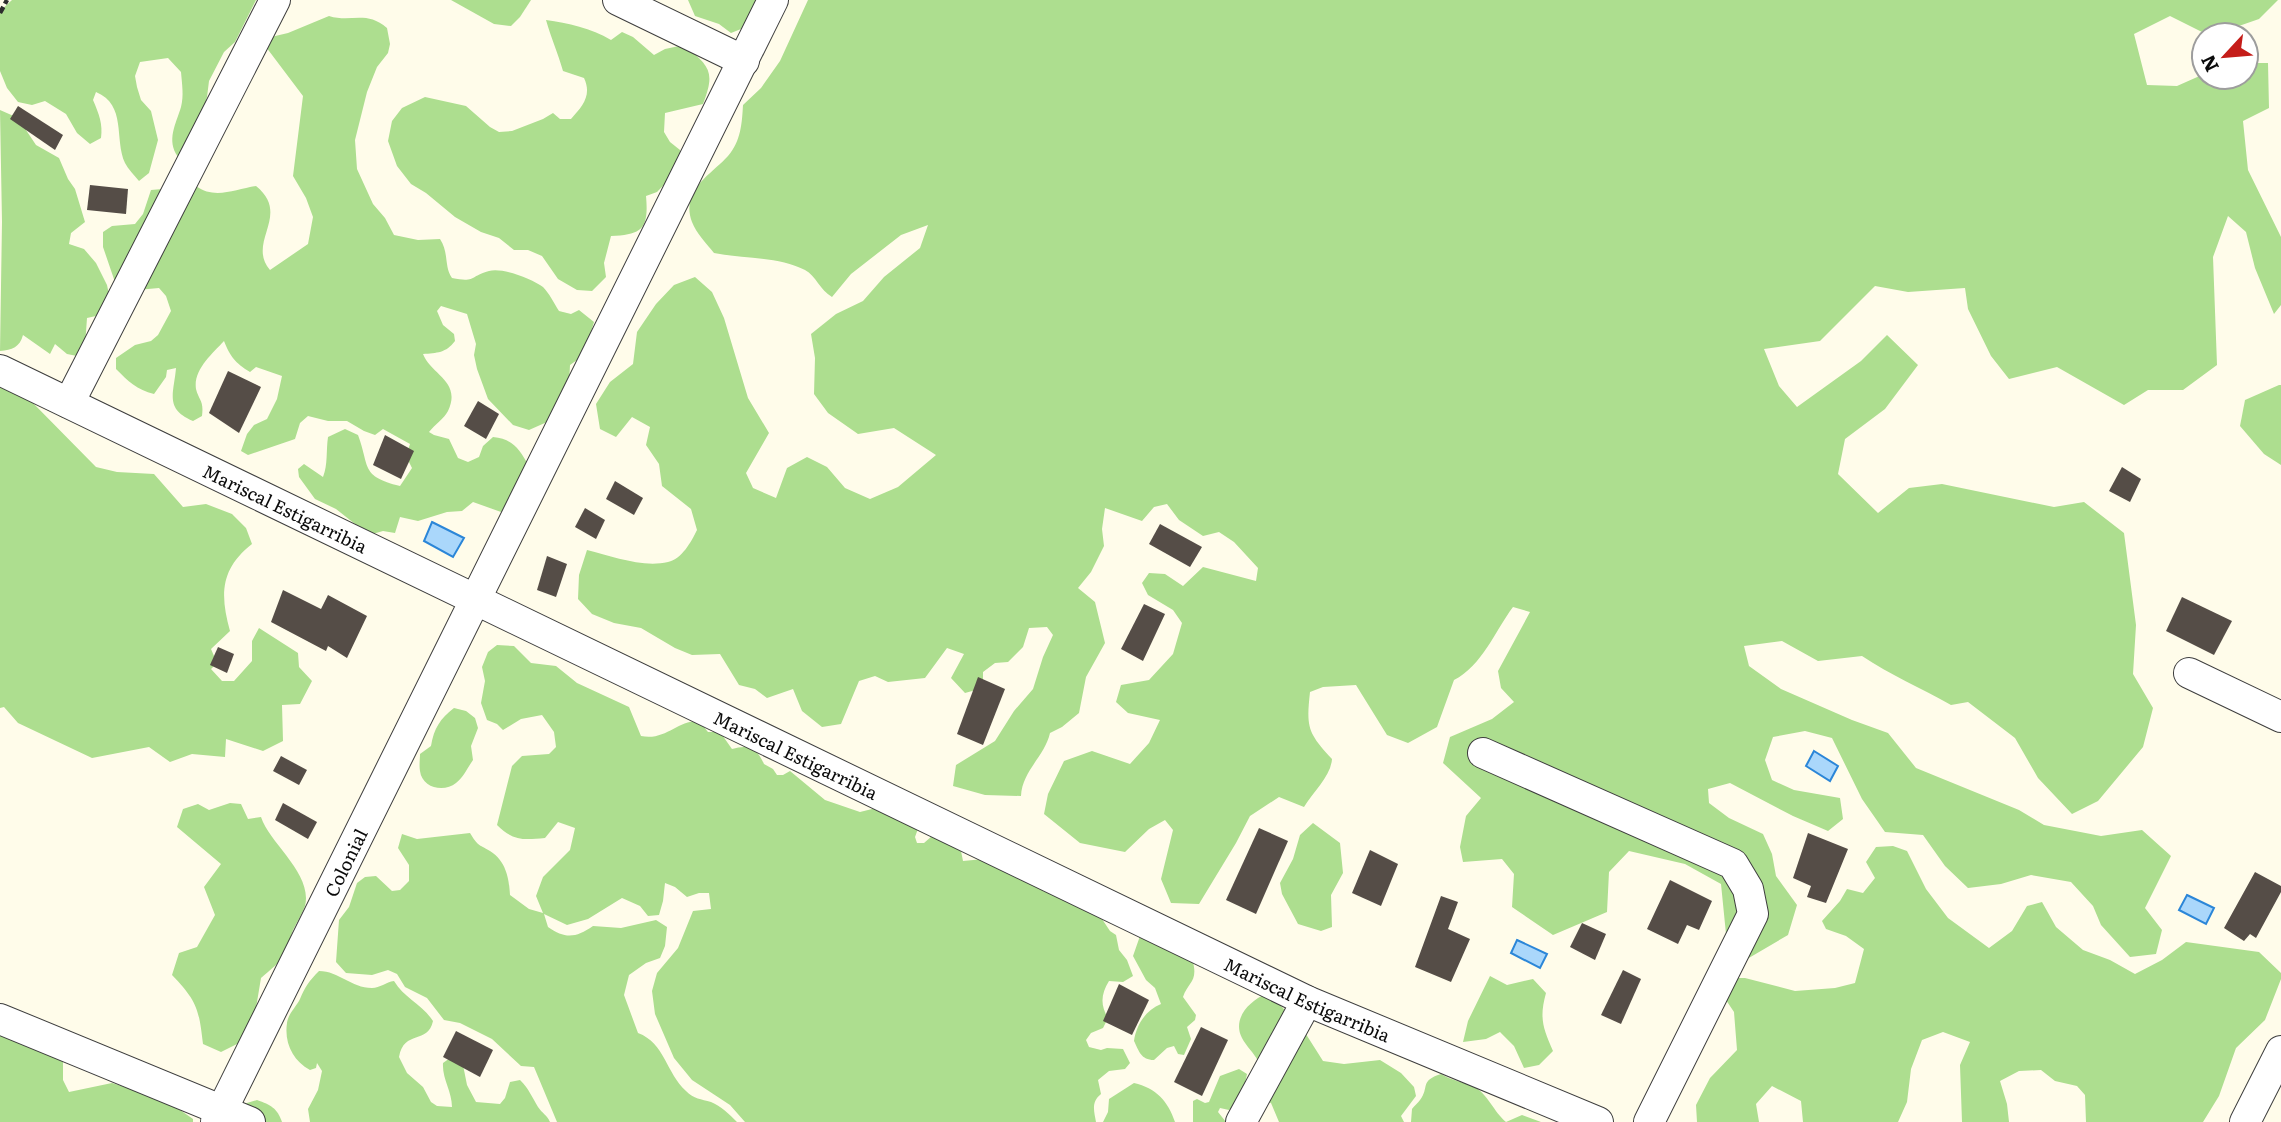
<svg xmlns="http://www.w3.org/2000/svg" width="2281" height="1122" viewBox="0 0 2281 1122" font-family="Literata,serif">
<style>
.forest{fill:#adde8f}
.water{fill:#aad7fb;stroke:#2b86d8;stroke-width:2}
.building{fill:#554d47}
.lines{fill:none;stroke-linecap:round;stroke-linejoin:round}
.minor-casing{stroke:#3e3e3e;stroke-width:32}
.path{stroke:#2d2d2d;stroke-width:4.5;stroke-dasharray:7 3.5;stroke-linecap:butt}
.minor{stroke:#fff;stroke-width:30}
.labels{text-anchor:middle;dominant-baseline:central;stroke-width:7;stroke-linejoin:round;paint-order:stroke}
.street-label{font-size:18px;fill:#0b0b0b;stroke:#fff}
</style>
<rect width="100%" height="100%" fill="#fffcea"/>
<g class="forest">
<path d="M12,0H256L235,42L224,52L209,81L207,97L192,146L178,157C166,140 176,124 181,107C184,96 182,84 181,72L168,58L140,62L135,76L137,87L141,100L151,111L158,140L149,173L139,181C134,175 128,169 125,163C114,139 127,105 96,92L93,100C99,114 103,124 101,138L90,144L77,133L66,114L45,101L32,105L18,102L7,88L0,71V11Z"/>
<path d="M451,0H531L520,17L511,26L494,24Z"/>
<path d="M688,0H759L741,29L731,33L719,24L695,16Z"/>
<path d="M808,0H2278L2259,19L2213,35H2208L2170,16L2134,34L2147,85L2177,86L2204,74V77H2246V63H2268L2269,108L2243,121L2248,170L2281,237V305L2274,314L2255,268L2246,232L2228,216L2213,257L2217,365L2183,390H2148L2124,405L2057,367L2009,379L1991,356L1968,309L1965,288L1908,292L1875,286L1820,341L1764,349L1779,386L1797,407L1861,361L1887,335L1918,365L1885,409L1845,439L1838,474L1878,513L1909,488L1942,484L2054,507L2084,502L2124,533L2136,625L2133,674L2153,708L2143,747L2098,801L2072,814L2038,778L2015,738L1968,702L1951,705C1921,688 1890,675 1862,656L1818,661L1782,641L1744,646L1749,666L1781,689L1852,720L1888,733L1916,768L2019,810L2044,825L2101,836L2142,830L2171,856L2145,908L2162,930L2156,954L2130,957L2101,925L2093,906L2071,882L2031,875L2001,884L1968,888L1945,866L1923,835L1885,832L1862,799L1832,738L1805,731L1773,737L1765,760L1772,780L1794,790L1840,798L1843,819L1828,831L1793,816L1730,783L1708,789L1709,803L1729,818L1763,834L1772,854L1776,876L1797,905L1788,935L1742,962L1726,934L1721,884L1685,864L1629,851L1609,872L1607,912L1553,935L1512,907L1514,874L1502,859L1463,862L1460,847L1466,816L1481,798L1443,763L1450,737L1492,719L1514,702L1501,688L1498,671L1530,612L1513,607C1495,631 1482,666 1454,680L1437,727L1408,743L1387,735L1356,685L1323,687L1310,692C1306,728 1308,733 1332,759C1331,776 1313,792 1304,807L1279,797L1250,816L1236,843L1199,904L1171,903L1161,879L1173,830L1165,820L1149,829L1125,852L1080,843L1044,814L1048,794L1064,761L1092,751L1130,764L1149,743L1160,720L1128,713L1116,702L1121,685L1149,680L1173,654L1182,623L1173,610L1148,595L1142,583L1149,573L1165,574L1183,586L1203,567L1256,581L1258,568L1234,542L1219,532L1203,536L1179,520L1167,504L1154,507L1142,521L1105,508L1102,529L1104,546L1091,572L1078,588L1095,602L1105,643L1086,677L1079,713L1062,727L1050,733C1045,756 1022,771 1021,796L985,795L953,786L956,765L995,741L1014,711L1033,689L1043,657L1053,635L1047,627L1029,628L1023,647L1008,662L995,663L983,672V688L965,693L951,678L964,654L947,648L925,678L888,682L875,676L859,681L841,724L822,727L802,711L793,689L767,698L755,689L739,685L720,654L692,655L675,648L641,628L614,623L592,614L578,599L579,575L587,550C612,556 642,568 668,562C682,559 691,542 697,530L691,509L662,486L659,464L646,445L650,427L632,417L616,437L600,429L596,404L610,382L633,364L637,332L656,304L674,285L695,277L712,292L724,318L748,398L769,433L746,473L753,488L776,498L787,468L807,457L827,467L845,488L870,499L898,487L936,455L894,428L858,434L828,413L814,394L815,358L811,334L836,314L863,301L884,277L920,248L928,225L901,235L851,274L832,297C820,290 816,276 805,270C778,256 744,259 714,253C707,244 696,233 692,222C680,190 712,174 728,156C741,141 742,123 743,105L761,88L780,61Z"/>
<path d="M329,16C351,23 366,10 387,28L390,44L388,53L377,67L367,92L355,140L357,169L373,204L385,218L394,235L418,240L440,239C449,252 444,267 452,278C476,283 470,276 489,271C502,267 532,279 543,287C549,293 554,303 559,311L571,314L579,310L594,322L584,355L570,365L569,384L559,397L555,411L547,422L529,430L513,425L488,399L477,369L474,355L476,344L467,314L441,306L437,311L443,325L454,334L455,341C446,353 437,353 423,354C431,375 462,381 448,411C444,419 435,424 429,432L434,435L449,439L458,458L468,462L479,457L483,446L493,437C513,439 519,449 529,466L511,508L501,512L473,502L462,511L447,512L418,521L400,517L395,533L383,531L369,535L336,509L315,499L299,477L298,469L304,464L323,477C328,465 326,450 328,437L345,429L358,435C370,467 360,476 400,486L412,468L406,456L410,444L383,429L375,435L364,431L347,421H328L308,416L300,423L295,439L248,455L241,451L247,434L254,425L267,419L277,399L282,376L256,367L250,372C235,363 230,356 224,341C212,354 193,370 196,389C199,401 204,400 202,416L193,421C164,409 174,393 176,368L167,370L166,377L154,394C137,390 128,381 116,369V358L135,345L151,341L158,335L171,311L166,296L159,288L137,290L116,285L103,247V232L112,226L135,224L143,214L151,190L196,186C215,200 235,189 256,186C292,215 246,242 270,270L308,244L313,217L306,198L293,176L303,96L266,47L271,37L288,33Z"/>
<path d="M546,20C568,23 591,28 611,40L622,32L633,37L654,55L665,49L684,45C709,66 716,71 703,104L665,113L664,132L670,142L680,150L686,162L657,192L646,196C649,229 642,235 611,236L604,263L606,277L592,291L577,290L558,279L542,256L528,250H514L499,238L481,232L455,217L426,193L411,184L397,166L388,141L392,121L402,108L425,97L466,106L490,127L499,132L512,131L543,119L553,113L560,119H571C583,106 592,95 584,78L563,71C558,53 551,38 546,20Z"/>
<path d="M0,110L25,121L26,130L36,145L59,158L68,179L75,189L85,222L71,233L69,244L84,249L96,263L107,285L110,299L105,314L87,318L85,346L77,356L67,354L55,344L50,354L23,335C20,347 12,350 0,351L2,222Z"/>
<path d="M0,376L30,400L96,467L117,472L154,474L183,507L206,504L232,514L246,528L252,544C220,569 220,595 230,631L211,649L217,663L211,669L222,681H234L252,661V641L259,628L298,653L299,667L312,681L300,704L282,705L283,741L263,751L226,739L225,757L192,754L170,762L149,747L92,758L18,723L4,707L0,708Z"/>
<path d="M2279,385H2281V465L2264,454L2240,426L2245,400Z"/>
<path d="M497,645L514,646L531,663L556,666L577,683L629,707L641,736C666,741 677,720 699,721L708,732H720L732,749C749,744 757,748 764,764L773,769L777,775H783L790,771L825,800L860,812L872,809L887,810L919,826L915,837L917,843H924L932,836L960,846L963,861L984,859L1005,869L1008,874L1029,879L1043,891L1062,898L1100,916L1110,931L1116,935L1119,950L1127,960L1133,976L1123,982L1109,981C1101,994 1100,1005 1108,1018L1103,1028L1091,1033L1086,1040L1089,1047L1101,1050L1107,1048L1123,1049L1130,1063L1125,1069L1109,1071L1098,1080L1101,1094C1091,1102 1094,1111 1096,1122H745L730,1105L692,1080L674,1058L655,1014L652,991L657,973L678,948L693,911L711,909L709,893H699L687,897L675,887L665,883L663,901L659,915L648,916L640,906L622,898L588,919L567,925L544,914L548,927C565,939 576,938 593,926L621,928L656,920L667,927L665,946L660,958L646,963L629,975L624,995L638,1033C665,1043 666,1073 686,1091C694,1099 701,1099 711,1102C721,1106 729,1114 737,1122H557L534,1067L521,1066L492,1039L460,1023L444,1020L427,998L405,987L397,974L388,970L372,975L346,973L336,962L339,920L349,907L357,883L365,877L376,876L392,891L400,890L409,881V865L398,848L402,834L417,839L470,833C478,846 478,844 490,851C506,861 509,878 510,895L529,909L543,913L536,896L543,877L570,850L575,828L558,822L545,838C523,840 513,841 497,825L512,766L522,756L549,754L556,747L554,732L542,715L521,719L503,730L497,724L487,720L481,703L485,681L482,667L488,652Z"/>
<path d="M454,708L466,711L475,718L478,728L471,746L473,760C468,767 463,778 456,783C444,793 422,788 420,771C419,766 420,759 420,754L431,746C434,728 440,719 454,708Z"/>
<path d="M230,803L241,804L248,819L261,817C270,844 313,874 305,906C302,914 297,922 293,930C290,937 290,944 287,951C281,962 270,970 261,978L254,1020L243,1041L221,1052L203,1044C199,1009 197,1001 172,975L179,953L197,947L215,915L204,887L221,864L177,827L183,809L198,804L209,810Z"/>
<path d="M1313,823L1340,843L1343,873L1331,895L1332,927L1321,931L1298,924L1282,894L1280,883L1293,859L1300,835Z"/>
<path d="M1893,846L1907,851L1926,889L1948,918L1989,948L2012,931L2027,906L2042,902L2056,927L2083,950L2110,960L2135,974L2162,960L2186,942L2259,952L2281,973V979L2265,1020L2236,1048L2219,1096L2203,1122H2086L2085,1095L2077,1086L2055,1081L2041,1070L2019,1071L2000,1081L2007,1104L2009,1122H1962L1960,1065L1970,1042L1943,1032L1922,1040L1911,1069L1907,1102L1898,1122H1803L1801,1101L1772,1086L1756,1104L1759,1122H1697L1696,1105L1710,1078L1737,1050L1734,1012L1724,997L1722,978H1745L1795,991L1835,988L1855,983L1864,949L1846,936L1826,929L1822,921L1840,901L1847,889L1863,893L1875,878L1866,862L1876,847Z"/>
<path d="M1140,936L1193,962C1198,982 1188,982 1183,997L1196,1015L1195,1020L1187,1027L1191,1039L1184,1055L1178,1054L1174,1046L1167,1048L1154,1060C1141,1060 1139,1051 1134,1041C1136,1025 1146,1010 1161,1004L1155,988L1146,980L1133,956Z"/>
<path d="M319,971C339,971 351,988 372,988C380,988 386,982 394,981C404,998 422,1004 433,1021C428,1045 404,1029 399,1057L407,1073L423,1087L431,1102L437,1106L452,1107C452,1091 442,1079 443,1063L450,1058L463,1065L467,1085L476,1102L500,1104L505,1098L510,1082L520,1080C529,1089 532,1097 538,1107C542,1113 547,1115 550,1122H310L308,1109L318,1090L322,1071L317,1063L316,1068L310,1070C293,1061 284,1043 287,1023C288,1014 296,1007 300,999C305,987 309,981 319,971Z"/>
<path d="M1490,976L1507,985L1533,979L1546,993C1539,1018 1543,1028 1553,1051L1539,1065L1524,1068L1514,1046L1500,1032L1486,1039L1463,1042L1468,1021Z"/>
<path d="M1266,994L1282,1007L1304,1031L1323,1061L1344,1064L1380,1060L1401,1073L1414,1087L1416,1096L1401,1116L1404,1122H1279L1271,1103L1263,1101C1262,1089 1263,1073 1258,1061C1254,1053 1246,1046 1242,1038C1232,1019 1249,1001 1266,994Z"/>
<path d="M0,1034L63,1061V1080L69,1092L112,1083L128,1088L150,1089L193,1119V1122H0Z"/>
<path d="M1239,1069L1247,1074C1244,1088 1242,1101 1229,1110L1220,1108L1218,1112L1226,1122H1193V1101L1197,1099L1205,1103L1209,1102L1220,1076Z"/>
<path d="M1441,1074C1452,1081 1464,1082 1474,1087C1487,1093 1494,1112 1506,1122L1522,1115L1541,1122H1411L1412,1109C1414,1106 1418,1103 1420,1100C1430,1087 1419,1081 1441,1074Z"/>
<path d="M1134,1083C1156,1088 1168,1101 1175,1122H1103L1108,1112L1109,1099Z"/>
<path d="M257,1100C271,1105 277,1108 282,1122H228L237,1106Z"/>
</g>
<g class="water">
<path d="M432,522L464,538L453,557L424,541Z"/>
<path d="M1814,751L1838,766L1830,781L1806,766Z"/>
<path d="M2187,895L2214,908L2206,924L2179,910Z"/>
<path d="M1517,940L1547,954L1540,968L1511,953Z"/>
</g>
<g class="building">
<path d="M18,106L63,135L55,150L10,119Z"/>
<path d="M90,185L128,189L126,214L87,210Z"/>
<path d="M228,371L261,387L239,433L209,413Z"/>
<path d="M478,401L499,414L486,439L464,426Z"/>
<path d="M385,435L414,451L401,479L373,465Z"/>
<path d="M2122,467L2141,479L2130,502L2109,491Z"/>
<path d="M615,481L643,498L634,515L606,499Z"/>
<path d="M585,508L605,520L596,539L575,527Z"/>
<path d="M1160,524L1202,547L1190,567L1149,544Z"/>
<path d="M547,556L567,564L556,597L537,590Z"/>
<path d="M283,590L321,609L328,595L367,616L347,658L328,646L326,651L271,622Z"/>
<path d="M2182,597L2232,621L2214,655L2166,631Z"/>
<path d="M1144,604L1165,614L1143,661L1121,649Z"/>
<path d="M218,647L234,654L227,673L210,665Z"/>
<path d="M978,677L1005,689L983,745L957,734Z"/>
<path d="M281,756L307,770L299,785L273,771Z"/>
<path d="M283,803L317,822L308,839L275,820Z"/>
<path d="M1259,828L1288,841L1256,914L1226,900Z"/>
<path d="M1808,833L1848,849L1826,903L1807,897L1811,886L1793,878Z"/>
<path d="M1370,850L1398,864L1381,906L1352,893Z"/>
<path d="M2255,872L2281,886V892L2256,938L2250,934L2244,941L2224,928Z"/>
<path d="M1670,880L1712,901L1699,930L1687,925L1678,944L1647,929Z"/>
<path d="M1441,896L1458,902L1448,929L1470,939L1451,982L1415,967Z"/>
<path d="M1582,923L1606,934L1595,960L1570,947Z"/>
<path d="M1623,970L1641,979L1621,1024L1601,1015Z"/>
<path d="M1119,984L1149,1000L1132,1035L1103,1021Z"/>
<path d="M1201,1027L1228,1040L1202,1096L1174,1082Z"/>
<path d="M456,1031L493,1050L480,1077L443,1057Z"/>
</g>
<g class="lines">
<g class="minor-casing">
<g id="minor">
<path d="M618,0L744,61"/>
<path id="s1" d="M0,370L1307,1001L1598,1122"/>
<path d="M69,403L275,0"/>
<path d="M2189,673L2281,717"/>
<path d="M1483,753L1733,864L1748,889L1753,914L1649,1122"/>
<path d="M0,1019L250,1122"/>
<path id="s2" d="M216,1122L773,0"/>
<path d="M1241,1122L1307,1001"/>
<path d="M2245,1122L2281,1051"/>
</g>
</g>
<path class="path" d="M0,13L7,0"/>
<use href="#minor" class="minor"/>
</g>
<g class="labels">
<g class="street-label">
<text stroke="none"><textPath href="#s1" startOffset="317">Mariscal Estigarribia</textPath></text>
<text stroke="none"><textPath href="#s1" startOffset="884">Mariscal Estigarribia</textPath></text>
<text stroke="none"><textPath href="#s2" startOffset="290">Colonial</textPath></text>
<text stroke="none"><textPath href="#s1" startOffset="1451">Mariscal Estigarribia</textPath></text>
</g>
</g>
<g transform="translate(2225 56) rotate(244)"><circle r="33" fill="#ffffff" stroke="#9d9d9d" stroke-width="2"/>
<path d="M0-5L12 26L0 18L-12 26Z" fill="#c51d19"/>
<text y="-10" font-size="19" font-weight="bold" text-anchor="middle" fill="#0b0b0b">N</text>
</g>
</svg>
